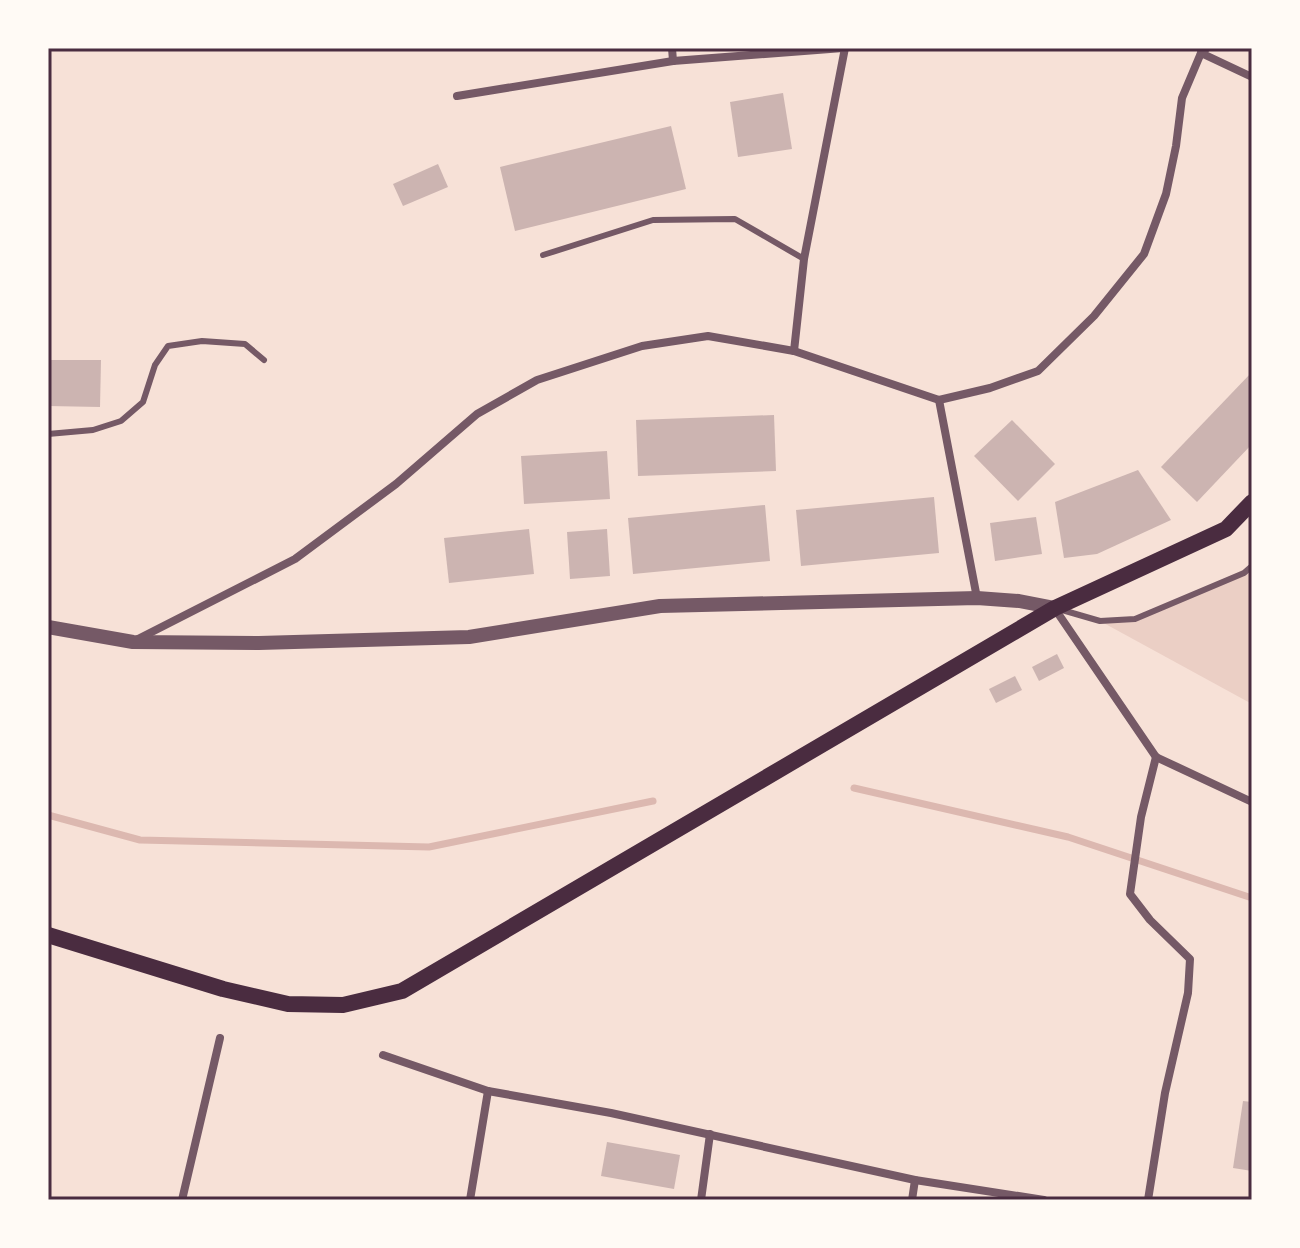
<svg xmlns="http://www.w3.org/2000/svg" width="1300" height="1248" viewBox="0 0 1300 1248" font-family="'Fira Sans Condensed',sans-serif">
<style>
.green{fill:#ebcfc5}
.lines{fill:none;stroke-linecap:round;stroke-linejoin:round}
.stream{stroke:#dcb8b0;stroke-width:7}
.building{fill:#ccb4b1}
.service{stroke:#755966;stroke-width:6}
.minor{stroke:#755966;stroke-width:8}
.tertiary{stroke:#755966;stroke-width:14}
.secondary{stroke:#4a2c40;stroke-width:16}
.neatline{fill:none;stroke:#4a2c40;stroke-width:3}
</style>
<rect width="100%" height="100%" fill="#f7e1d7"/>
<path class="green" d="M1252,566V704L1100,621L1135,619Z"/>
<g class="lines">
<g class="stream">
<path d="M854,788L1068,837L1252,898"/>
<path d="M48,815L140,840L429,847L653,801"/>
</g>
</g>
<g class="building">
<path d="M783,93L792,149L738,157L730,102Z"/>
<path d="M671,126L686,189L515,231L500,167Z"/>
<path d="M438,164L448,187L403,206L393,184Z"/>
<path d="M48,360H101L100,407L48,406Z"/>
<path d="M1252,372V444L1197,502L1161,467Z"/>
<path d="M774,415L776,471L638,476L636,420Z"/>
<path d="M1012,420L1055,464L1018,501L974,456Z"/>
<path d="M607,451L610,499L524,504L521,456Z"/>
<path d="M1138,470L1171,520L1097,554L1064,558L1055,502Z"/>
<path d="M934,497L939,553L801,566L796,510Z"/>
<path d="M765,505L770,561L633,574L628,518Z"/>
<path d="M1036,517L1042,554L995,561L990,523Z"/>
<path d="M529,529L534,574L449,583L444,538Z"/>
<path d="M607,529L610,576L570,579L567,532Z"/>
<path d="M1057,654L1064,668L1039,681L1032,667Z"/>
<path d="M1015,676L1022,690L996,703L989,689Z"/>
<path d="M1243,1101L1252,1102V1171L1233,1168Z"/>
<path d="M607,1142L680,1155L674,1189L601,1176Z"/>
</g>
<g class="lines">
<g class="service">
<path d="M543,255L653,220L735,219L804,259"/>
<path d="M48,434L93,430L121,421L143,402L155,365L168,346L202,341L245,344L264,360"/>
<path d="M1062,610L1100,621L1135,619L1244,573L1252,566"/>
</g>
<g class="minor">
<path d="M672,48L673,61"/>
<path d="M1201,53L1252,77"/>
<path d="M457,96L673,61L843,48"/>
<path d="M794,351L804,259L845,48"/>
<path d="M939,400L977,598"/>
<path d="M1055,609L1156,757L1252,802"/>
<path d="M138,639L295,559L396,484L477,414L537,380L642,346L708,336L794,351L939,400L990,388L1038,371L1094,316L1144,254L1166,194L1176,146L1182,98L1201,53L1207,48"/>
<path d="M383,1055L488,1091"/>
<path d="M182,1200L220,1038"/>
<path d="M470,1200L488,1091L611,1113L915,1180L1044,1200"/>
<path d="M701,1200L710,1134"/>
<path d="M912,1200L915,1180"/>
<path d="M1148,1200L1165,1093L1188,993L1190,959L1150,920L1130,894L1141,817L1156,757"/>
</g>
<path class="tertiary" d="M48,627L133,642L259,643L469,637L660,606L977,598L1019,601L1055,608"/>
<path class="secondary" d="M48,935L223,989L288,1004L343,1005L402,991L1055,608L1226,529L1252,502"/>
</g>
<rect width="1300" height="1248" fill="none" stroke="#fffaf5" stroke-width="100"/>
<rect x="50" y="50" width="1200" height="1148" class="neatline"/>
</svg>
